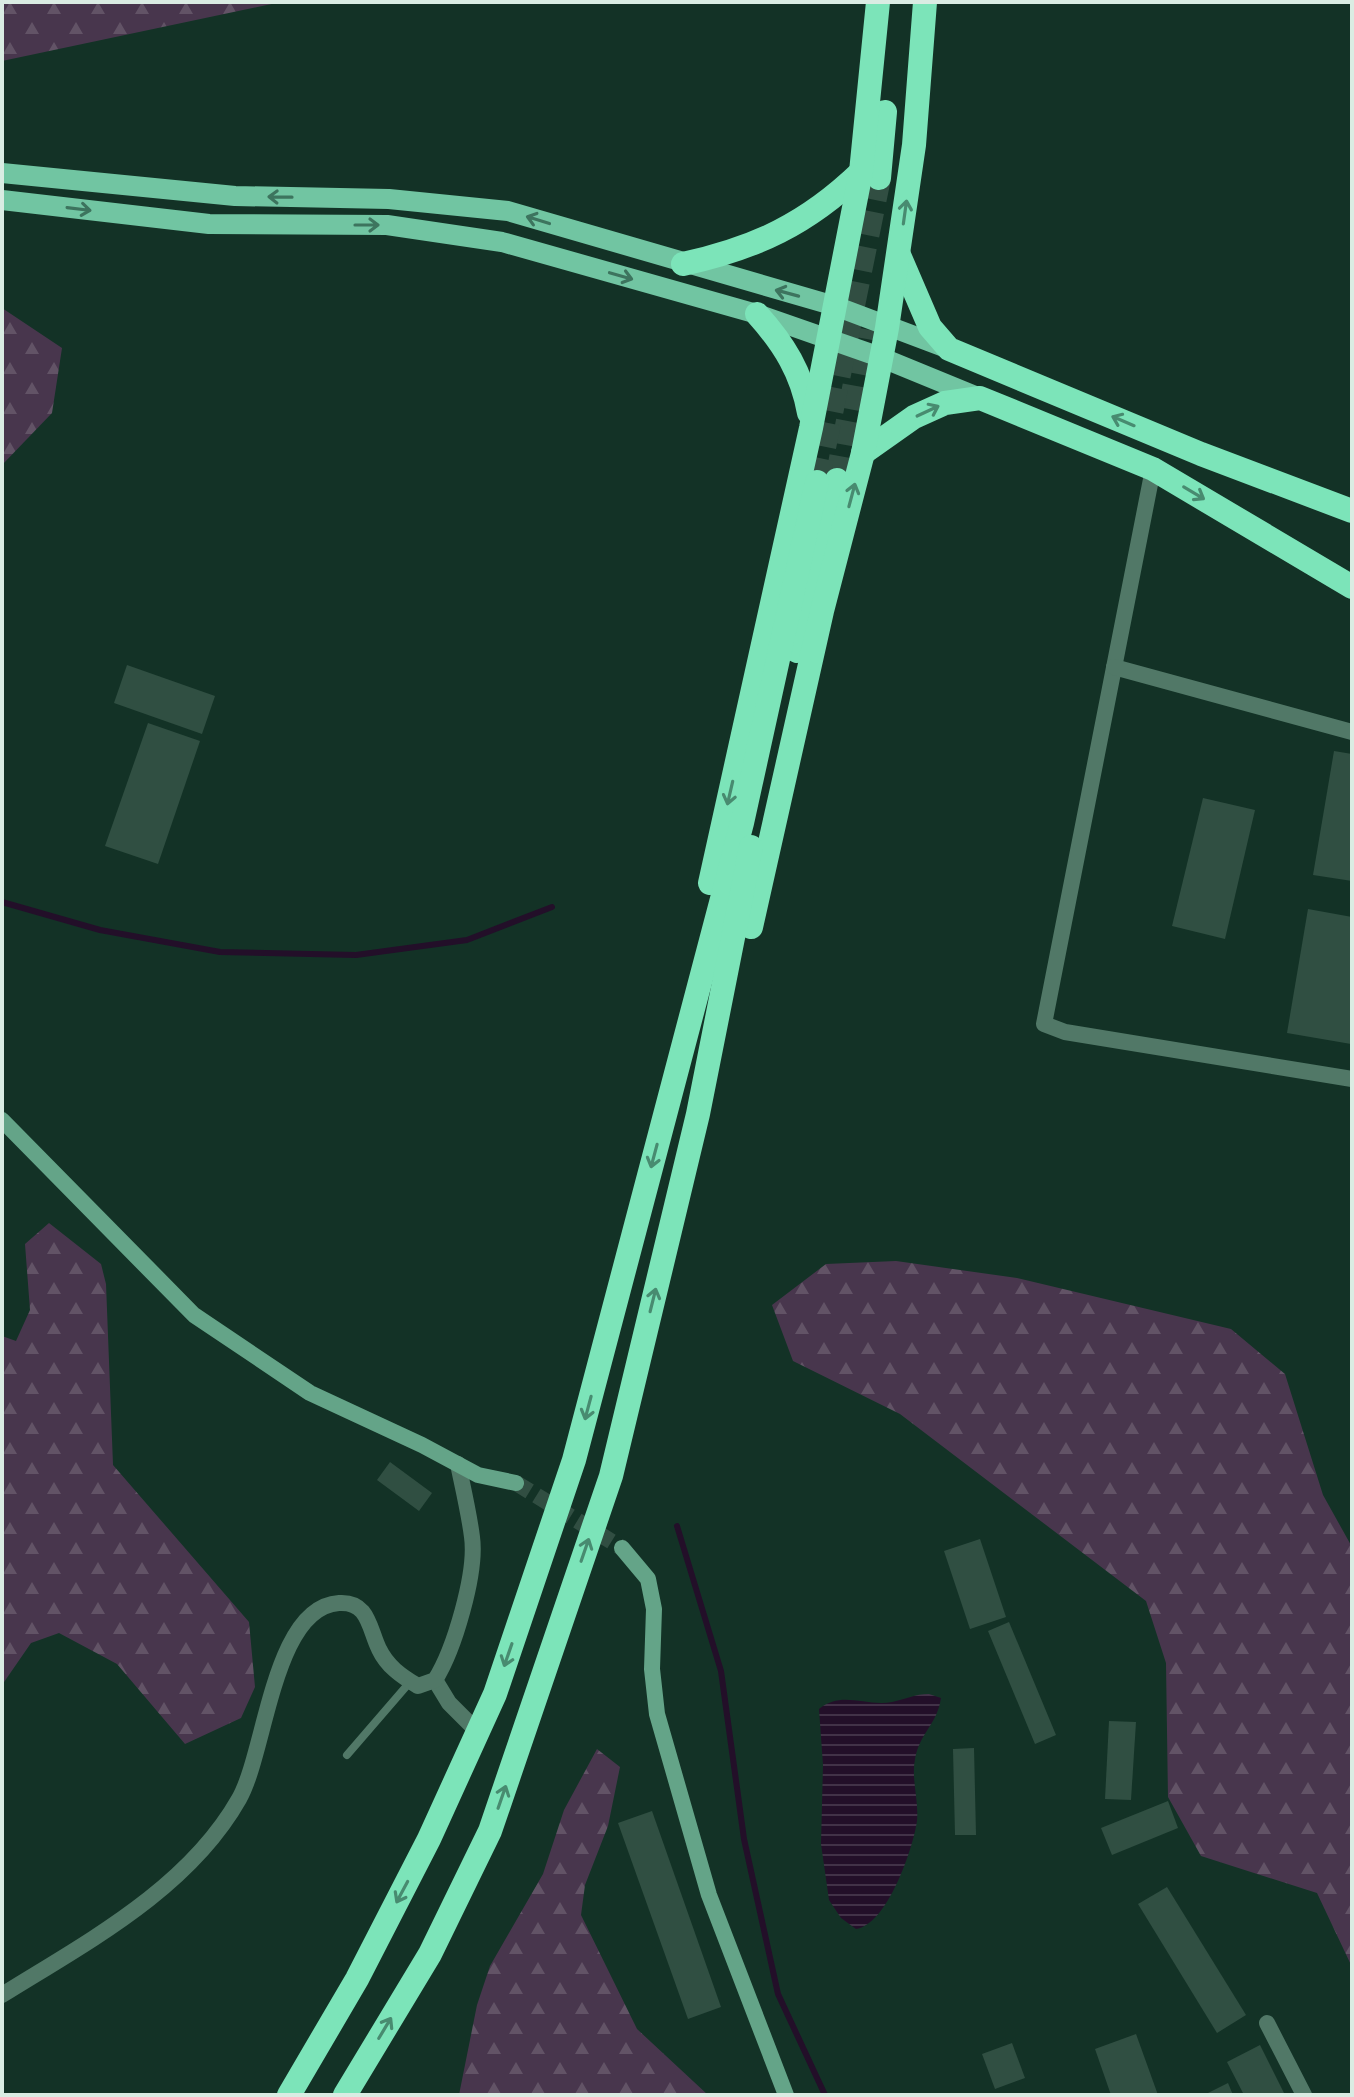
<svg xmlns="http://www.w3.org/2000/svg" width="1354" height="2097" viewBox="0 0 1354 2097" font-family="Overpass,sans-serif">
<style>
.forest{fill:url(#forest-firs)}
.water{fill:url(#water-rules)}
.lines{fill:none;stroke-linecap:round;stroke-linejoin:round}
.stream{stroke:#230f29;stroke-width:6}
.building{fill:#304f42}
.secondary-tunnel{stroke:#314e42;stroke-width:16;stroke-dasharray:16 8;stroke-linecap:butt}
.highway-tunnel{stroke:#314e42;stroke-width:24;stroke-dasharray:24 12;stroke-linecap:butt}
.lane{stroke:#517867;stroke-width:8}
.street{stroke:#517867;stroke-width:16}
.secondary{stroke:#64a488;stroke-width:16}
.primary{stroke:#71c5a2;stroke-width:20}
.highway{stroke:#7ce4b9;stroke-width:24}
.oneway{stroke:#3d745e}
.oneway2{stroke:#488b70}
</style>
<defs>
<pattern id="forest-firs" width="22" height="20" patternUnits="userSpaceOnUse" patternTransform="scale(2)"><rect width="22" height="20" fill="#48364d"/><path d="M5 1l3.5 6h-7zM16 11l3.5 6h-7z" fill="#625366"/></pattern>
<pattern id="water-rules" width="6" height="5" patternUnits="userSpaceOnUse" patternTransform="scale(2)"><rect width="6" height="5" fill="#230f29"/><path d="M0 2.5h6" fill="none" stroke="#423248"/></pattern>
</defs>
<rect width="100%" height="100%" fill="#133226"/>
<g class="forest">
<path d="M2,2H281L2,61Z"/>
<path d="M2,308L62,348L52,413L2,465Z"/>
<path d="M49,1223L101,1264L106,1284L113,1465L249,1622L255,1687L241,1718L185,1744L117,1664L59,1633L31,1643L2,1685V1336L16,1341L30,1310L25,1244Z"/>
<path d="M896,1261L1017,1278L1231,1329L1285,1374L1323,1495L1352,1547V1967L1317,1893L1201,1856L1168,1797L1166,1663L1146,1601L900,1414L793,1361L772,1305L826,1264Z"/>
<path d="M597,1749L620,1767L608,1826L585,1885L581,1915L637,2029L708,2095H459L477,2005L490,1966L543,1874L564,1810Z"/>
</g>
<path class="water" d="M929,1694L941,1698C937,1725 920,1732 915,1759C911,1779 919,1800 917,1821C913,1849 887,1925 856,1929L841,1918L829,1900L821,1844L823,1765L819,1709C842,1690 866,1707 892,1702C906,1699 915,1694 929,1694Z"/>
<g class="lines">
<g class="stream">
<path d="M2,902L100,930L220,952L356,955L467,940L552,907"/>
<path d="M677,1526L721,1671L744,1839L778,1994L825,2095"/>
</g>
</g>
<g class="building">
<path d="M127,665L215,696L202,734L114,703Z"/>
<path d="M148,723L200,741L158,864L105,846Z"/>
<path d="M1334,751L1352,754V881L1313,875Z"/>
<path d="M1203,798L1255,810L1225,939L1172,926Z"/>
<path d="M1308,909L1352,917L1351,1044L1287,1033Z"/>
<path d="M390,1462L432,1493L419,1511L377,1480Z"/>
<path d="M980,1539L1006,1617L970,1629L944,1551Z"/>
<path d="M1009,1622L1056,1735L1035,1744L988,1631Z"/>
<path d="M1109,1721L1136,1722L1131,1800L1105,1799Z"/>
<path d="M974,1748L976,1835H955L953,1749Z"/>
<path d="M1168,1801L1178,1828L1112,1855L1101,1828Z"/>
<path d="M652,1811L721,2007L688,2019L618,1823Z"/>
<path d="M1167,1887L1246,2015L1217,2033L1138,1904Z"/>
<path d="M1136,2034L1158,2095H1111L1095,2049Z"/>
<path d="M1012,2043L1025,2078L995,2089L982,2054Z"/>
<path d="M1260,2045L1285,2095H1244L1227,2062Z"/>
<path d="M1228,2083L1233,2095H1204Z"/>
</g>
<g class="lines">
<path class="secondary-tunnel" d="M516,1483L622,1548"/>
<g class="highway-tunnel">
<path d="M837,480L865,329"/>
<path d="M817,482L879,178"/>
</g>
<path class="lane" d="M347,1755L410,1682"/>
<g class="street">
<path d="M1153,469L1044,1024L1065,1032L1352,1079"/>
<path d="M1114,667L1352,732"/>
<path d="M435,1680L449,1703L478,1732"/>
<path d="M2,1995C87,1942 188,1889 239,1799C266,1752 273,1607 339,1603C369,1601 369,1629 379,1649C387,1666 401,1676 418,1686L435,1680C454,1650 477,1573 472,1537C469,1513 463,1488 458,1464"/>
<path d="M1267,2023L1304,2095"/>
</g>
<g class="secondary">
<path d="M2,1120L194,1315L310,1393L422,1445L478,1475L516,1483"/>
<path d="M622,1548L648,1579L654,1609L652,1669L657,1714L709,1895L786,2095"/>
</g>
<g class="primary">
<path d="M2,173L235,196L389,199L508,211L835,306L949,349"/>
<path d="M2,200L209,224L387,225L502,242L757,314L880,357L980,398"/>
</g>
<g class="highway">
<path d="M879,178L885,112"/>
<path d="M899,255L930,327L949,349L1201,454L1352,511"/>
<path d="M683,264C756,248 807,224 861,172"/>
<path d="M757,314C784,344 802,373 809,413"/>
<path d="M863,453L914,417L945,403L980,398L1153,469L1352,587"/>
<path d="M797,651L837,480"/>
<path d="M710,883L811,428L861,172L878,2"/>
<path d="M751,927L822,611L863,453L887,328L914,145L925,2"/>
<path d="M289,2095L357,1979L429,1839L495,1694L574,1460L742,823L817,482"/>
<path d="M345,2095L430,1954L490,1831L611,1476L698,1114L751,847"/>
</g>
</g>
<defs><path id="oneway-shaft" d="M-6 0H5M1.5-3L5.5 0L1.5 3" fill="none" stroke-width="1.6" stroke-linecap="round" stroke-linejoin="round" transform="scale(2)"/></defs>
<g class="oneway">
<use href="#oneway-shaft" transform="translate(280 197) rotate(-179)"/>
<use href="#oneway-shaft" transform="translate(79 209) rotate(7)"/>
<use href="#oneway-shaft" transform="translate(538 220) rotate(-163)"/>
<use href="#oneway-shaft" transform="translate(367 225)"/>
<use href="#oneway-shaft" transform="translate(621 276) rotate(16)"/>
<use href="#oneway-shaft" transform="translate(787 293) rotate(-165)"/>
</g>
<g class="oneway2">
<use href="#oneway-shaft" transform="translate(905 212) rotate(-82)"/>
<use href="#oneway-shaft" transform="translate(928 411) rotate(-25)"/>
<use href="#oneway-shaft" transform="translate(1123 421) rotate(-157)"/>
<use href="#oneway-shaft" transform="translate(1194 493) rotate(31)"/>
<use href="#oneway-shaft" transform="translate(852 495) rotate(-75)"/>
<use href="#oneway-shaft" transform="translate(730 793) rotate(103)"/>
<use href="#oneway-shaft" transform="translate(654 1156) rotate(105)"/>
<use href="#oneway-shaft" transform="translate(653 1300) rotate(-76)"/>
<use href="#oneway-shaft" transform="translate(588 1408) rotate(105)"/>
<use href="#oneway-shaft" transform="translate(585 1550) rotate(-71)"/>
<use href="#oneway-shaft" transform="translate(508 1655) rotate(109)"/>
<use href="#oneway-shaft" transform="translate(502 1797) rotate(-71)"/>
<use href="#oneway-shaft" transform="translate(402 1892) rotate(118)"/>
<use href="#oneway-shaft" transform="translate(385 2028) rotate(-59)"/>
</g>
<rect width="1354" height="2097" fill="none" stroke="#daece3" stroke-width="8"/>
</svg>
